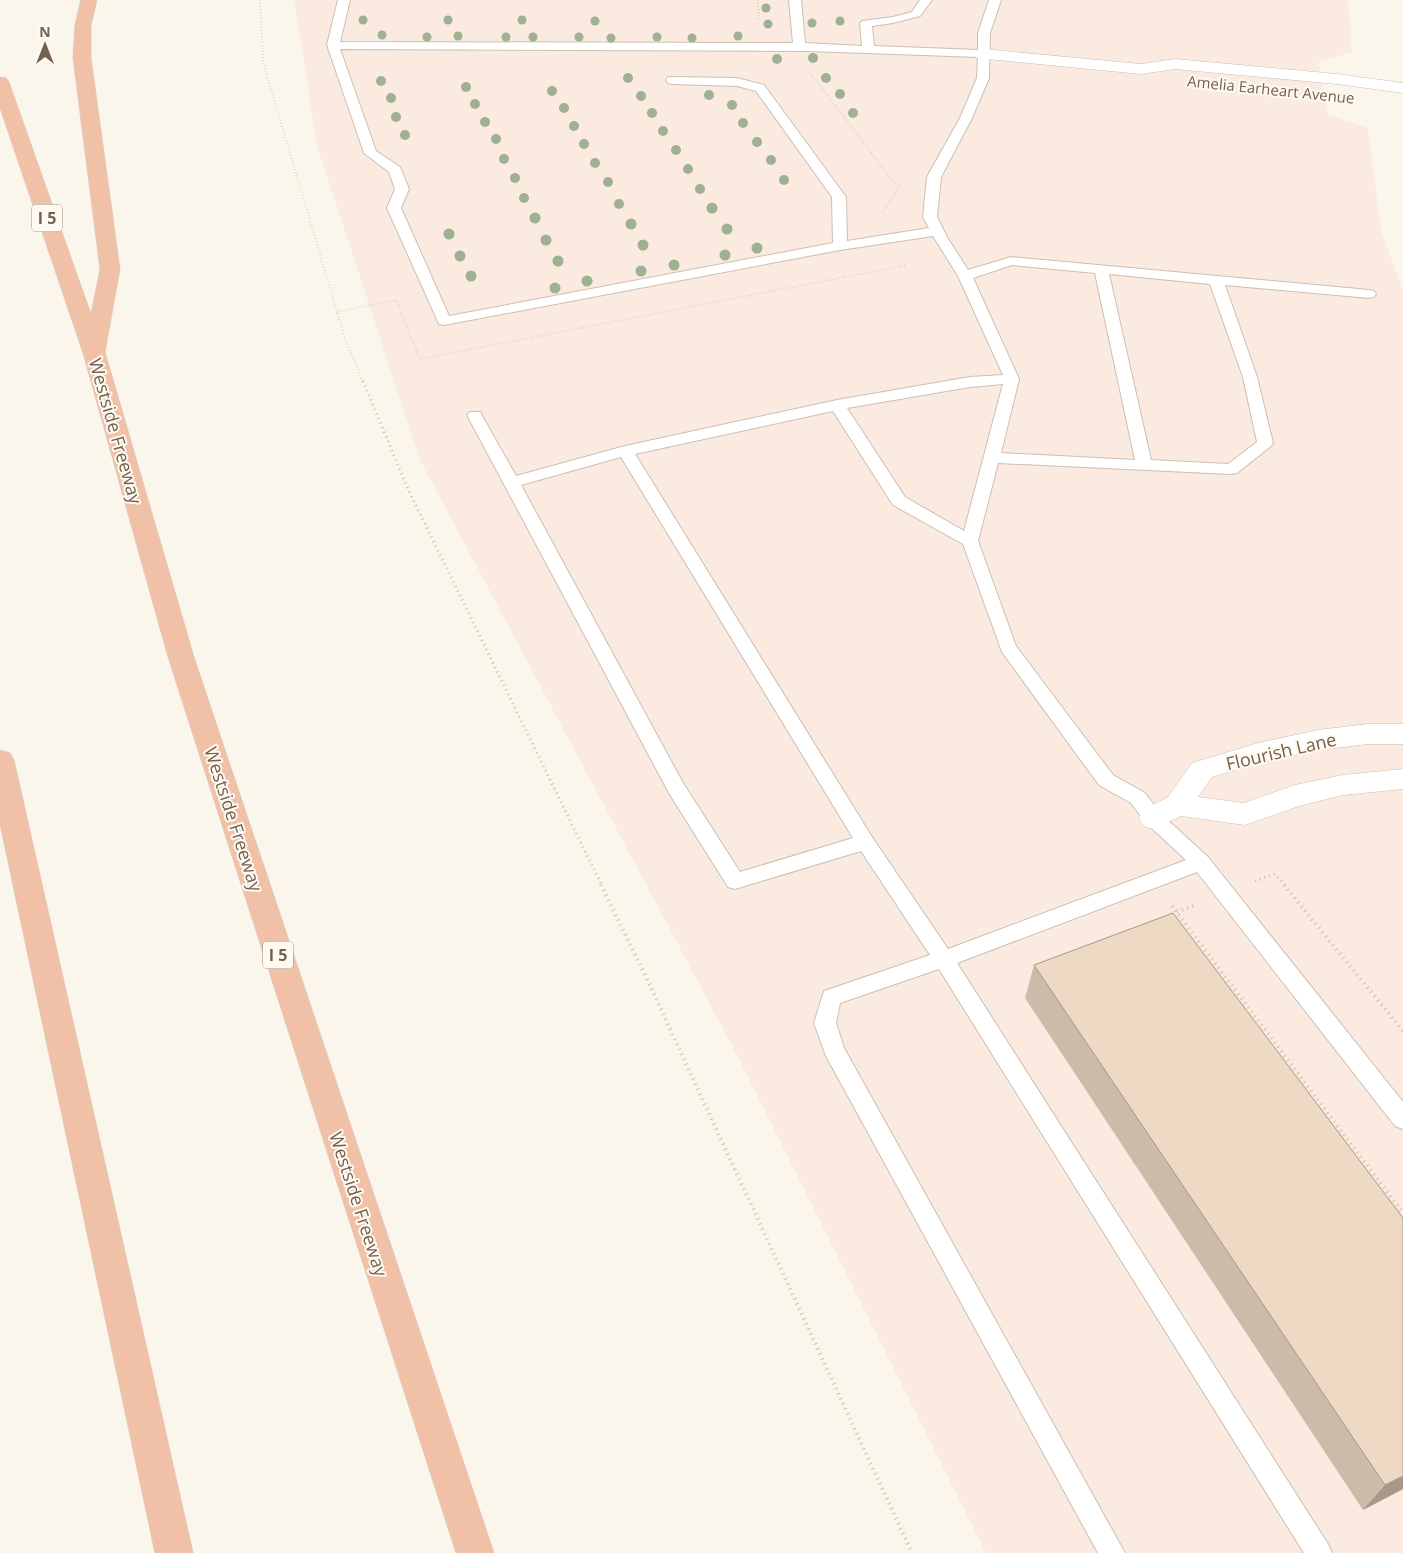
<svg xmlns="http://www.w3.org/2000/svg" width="1403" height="1553" viewBox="0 0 1403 1553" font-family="'Open Sans',sans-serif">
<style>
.commercial{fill:#faeae0}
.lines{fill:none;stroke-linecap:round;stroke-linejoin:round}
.service-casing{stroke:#cdbfb1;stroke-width:2}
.minor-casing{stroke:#cdbfb1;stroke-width:1}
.motorway-casing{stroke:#d8d2ce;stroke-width:1}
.path-far2{stroke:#d4bca7;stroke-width:2;stroke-dasharray:0.5 2.5;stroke-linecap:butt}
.path-far1{stroke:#d4bca7;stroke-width:3;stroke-dasharray:1 4;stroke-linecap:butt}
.path{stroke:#d4bca7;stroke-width:4;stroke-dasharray:1 4.5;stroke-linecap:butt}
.service{fill:#fff;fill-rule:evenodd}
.minor{fill:#fff;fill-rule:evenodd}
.motorway{fill:#f0c0a7;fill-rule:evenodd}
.tree{fill:#9fb191}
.wall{fill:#cdbba9}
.shaded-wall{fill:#a79889}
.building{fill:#eed9c4;stroke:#a79889}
.labels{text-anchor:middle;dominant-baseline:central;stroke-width:4;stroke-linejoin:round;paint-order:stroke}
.far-street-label{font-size:15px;fill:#74604f;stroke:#fefaf1}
.shield{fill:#fefaf1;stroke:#9d8e80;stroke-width:1}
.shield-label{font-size:16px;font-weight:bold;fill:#74604f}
.street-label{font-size:18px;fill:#74604f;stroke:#fefaf1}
</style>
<rect width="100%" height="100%" fill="#fbf6eb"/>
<path class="commercial" d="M294,0H1348L1352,52L1319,62L1328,115L1368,128L1381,231L1403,291V1553H986L737,1055L421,462L318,150Z"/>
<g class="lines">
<g class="service-casing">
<path id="service" d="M338,0H350L340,42L793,43L789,0H801L805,43L862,46L860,23L862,21L893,17L912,12L920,0H932L920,16L893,23L872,26L874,46L978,50V33L989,0H1001L990,33L989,78L972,118L941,177L937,217L947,237L968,270L1011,257L1369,290L1374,291L1376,294L1374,297L1369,298L1225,285L1257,377L1273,443L1271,446L1237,473L1231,474L998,463L978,541L1016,646L1113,775L1145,793L1160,813L1208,857L1403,1102V1129L1395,1126L1197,872L957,963L1328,1544L1332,1553H1304L939,969L840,1003L836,1023L844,1048L1125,1553H1098L826,1056L814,1023L824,991L930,955L861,851L735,889L728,887L669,793L467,415L470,412H480L516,476L625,446L837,400L970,377L1003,375L958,276L933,236L840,250L444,325L439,324L387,208L395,189L389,172L364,153L327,45ZM340,49L809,51L978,57L977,78L960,118L927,177L923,217L929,228L847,241L846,197L764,85L737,78L668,77L666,80L668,83L672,84L737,86L756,91L832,197L833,243L449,316L401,208L409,189L400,167L376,151ZM1012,265L1095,273L1135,460L1001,453L1019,379L973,278ZM1109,274L1210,284L1243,377L1257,442L1228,464L1151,460ZM1003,384L964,531L905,497L847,408L970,387ZM833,411L893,505L963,544L1002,652L1099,785L1131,803L1146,823L1186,860L948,949L872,837L635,454ZM621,457L853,838L740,872L683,783L521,485Z"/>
</g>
<g class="minor-casing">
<g id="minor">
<path d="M983,49L1141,64L1175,59L1337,74L1403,83V93L1337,84L1175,69L1141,74L977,58L974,54L977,50Z"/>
<path d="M1368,724H1403V744H1368L1318,750L1258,763L1212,777L1198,797L1244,803L1295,785L1343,775L1403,769V789L1343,795L1299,806L1245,825L1181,816L1153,829L1143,826L1139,818L1143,810L1168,797L1192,763L1258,743L1318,730Z"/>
</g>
</g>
<g class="motorway-casing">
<g id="motorway">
<path d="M81,0H97L91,25V58L120,269L105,352L194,657L494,1553H456L168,657L83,353L0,108V77L6,78L9,82L91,314L100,269L73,58L75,25Z"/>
<path d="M0,750L10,753L14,760L193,1553H155L0,824Z"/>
</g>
</g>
<g class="path-far2">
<path d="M260,0L263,62L344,336L363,382"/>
<path d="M758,0L759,21"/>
<path d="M811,74L898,188"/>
<path d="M882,213L902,183"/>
<path d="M336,312L396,300L420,359L907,265"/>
</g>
<g class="path-far1">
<path d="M363,381L407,487L602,886"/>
<path d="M1255,881L1275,874L1285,886"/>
</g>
<g class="path">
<path d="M601,885L646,977L912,1553"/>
<path d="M1284,885L1403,1031"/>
<path d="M1172,906L1403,1213"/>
<path d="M1177,912L1195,905"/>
</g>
<use href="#service" class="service"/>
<use href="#minor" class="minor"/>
<use href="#motorway" class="motorway"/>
</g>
<g class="tree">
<circle cx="766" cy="8" r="4.5"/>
<circle cx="363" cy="20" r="4.5"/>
<circle cx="448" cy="20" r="4.5"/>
<circle cx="522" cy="20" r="4.5"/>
<circle cx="595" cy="21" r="4.5"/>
<circle cx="840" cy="21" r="4.5"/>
<circle cx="812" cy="23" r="4.5"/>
<circle cx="768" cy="24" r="4.5"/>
<circle cx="382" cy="35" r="4.5"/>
<circle cx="458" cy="36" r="4.5"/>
<circle cx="738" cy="36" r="4.5"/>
<circle cx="427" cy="37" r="4.5"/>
<circle cx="506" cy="37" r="4.5"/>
<circle cx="533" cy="37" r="4.5"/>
<circle cx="579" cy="37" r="4.5"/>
<circle cx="657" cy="37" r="4.5"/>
<circle cx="611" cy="38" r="4.5"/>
<circle cx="692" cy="38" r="4.5"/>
<circle cx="813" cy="58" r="5"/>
<circle cx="777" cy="59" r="5"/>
<circle cx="628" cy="78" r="5"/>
<circle cx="826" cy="78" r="5"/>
<circle cx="381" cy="81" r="5"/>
<circle cx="466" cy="87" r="5"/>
<circle cx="552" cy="91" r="5"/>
<circle cx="840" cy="94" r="5"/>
<circle cx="709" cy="95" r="5"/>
<circle cx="641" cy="96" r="5"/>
<circle cx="391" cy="98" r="5"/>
<circle cx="475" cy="104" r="5"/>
<circle cx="732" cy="105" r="5"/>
<circle cx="564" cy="108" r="5"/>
<circle cx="652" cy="113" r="5"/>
<circle cx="853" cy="113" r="5"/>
<circle cx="396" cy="117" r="5"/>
<circle cx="485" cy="122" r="5"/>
<circle cx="743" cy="123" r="5"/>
<circle cx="574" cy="126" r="5"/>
<circle cx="663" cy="131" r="5"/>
<circle cx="405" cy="135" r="5"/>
<circle cx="496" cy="139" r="5"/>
<circle cx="757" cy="142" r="5"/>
<circle cx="584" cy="144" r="5"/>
<circle cx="676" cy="150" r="5"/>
<circle cx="504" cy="159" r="5"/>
<circle cx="771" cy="160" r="5"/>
<circle cx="595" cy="163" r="5"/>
<circle cx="688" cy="169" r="5"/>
<circle cx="515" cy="178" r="5"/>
<circle cx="784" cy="180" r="5"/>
<circle cx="608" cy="182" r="5"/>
<circle cx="700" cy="189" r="5"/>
<circle cx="524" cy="198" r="5"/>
<circle cx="619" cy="204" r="5"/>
<circle cx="712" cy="208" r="5.5"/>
<circle cx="535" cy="218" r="5.5"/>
<circle cx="631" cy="224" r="5.5"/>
<circle cx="727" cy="229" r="5.5"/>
<circle cx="449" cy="234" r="5.5"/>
<circle cx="546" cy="240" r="5.5"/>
<circle cx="643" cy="245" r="5.5"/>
<circle cx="757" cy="248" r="5.5"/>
<circle cx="725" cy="255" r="5.5"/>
<circle cx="460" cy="256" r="5.5"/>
<circle cx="558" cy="261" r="5.5"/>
<circle cx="674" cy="265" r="5.5"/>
<circle cx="641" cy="271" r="5.5"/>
<circle cx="471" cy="276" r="5.5"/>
<circle cx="587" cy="281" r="5.5"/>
<circle cx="555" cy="288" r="5.5"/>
</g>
<path class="wall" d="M1034,965L1403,1218V1489L1363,1510L1025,998Z"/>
<path class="shaded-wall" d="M1403,1476V1489L1363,1510L1385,1485Z"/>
<path class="building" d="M1173,913L1403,1218V1476L1385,1485L1034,965Z"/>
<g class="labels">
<g class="far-street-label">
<text transform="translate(1271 89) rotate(6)">Amelia Earheart Avenue</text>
</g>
<g class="shield">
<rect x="32" y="204.5" width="30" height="27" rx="4"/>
<rect x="263" y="941.5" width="30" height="27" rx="4"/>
</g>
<g class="shield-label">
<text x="47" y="218">I 5</text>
<text x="278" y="955">I 5</text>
</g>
<g class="street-label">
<text transform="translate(116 431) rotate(74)">Westside Freeway</text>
<text transform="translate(1281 751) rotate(-13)">Flourish Lane</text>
<text transform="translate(234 819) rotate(72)">Westside Freeway</text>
<text transform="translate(359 1204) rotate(72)">Westside Freeway</text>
</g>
</g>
<g transform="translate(45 45)" stroke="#fefaf1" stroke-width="4" paint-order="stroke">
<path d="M0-4L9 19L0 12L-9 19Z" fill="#74604f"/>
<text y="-8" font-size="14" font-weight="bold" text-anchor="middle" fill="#74604f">N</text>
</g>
</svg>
